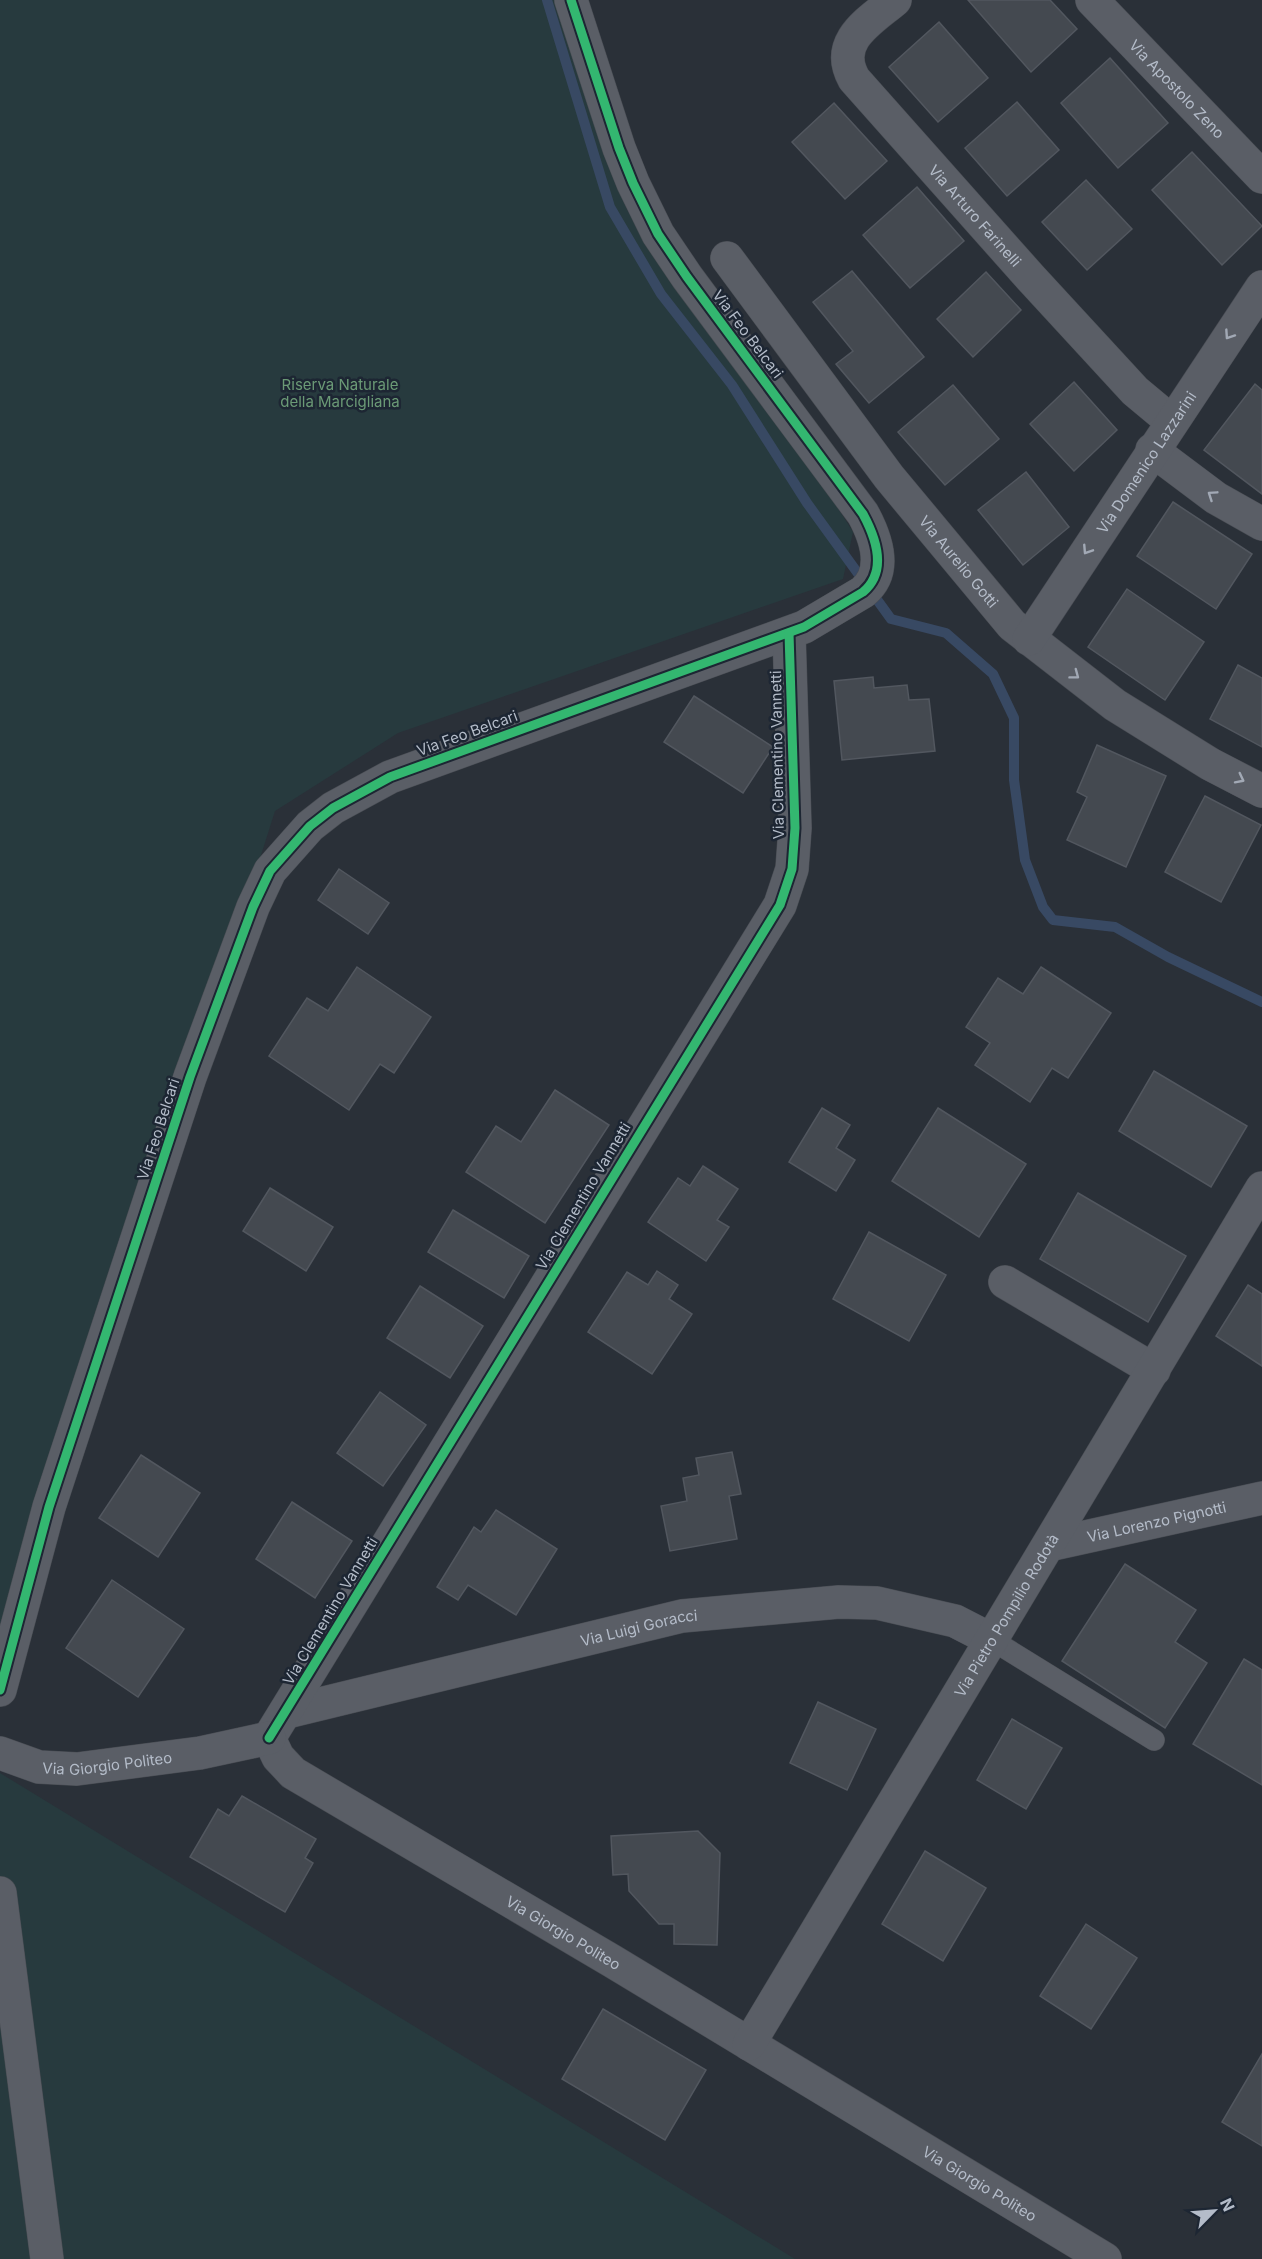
<svg xmlns="http://www.w3.org/2000/svg" width="1262" height="2259" viewBox="0 0 1262 2259" font-family="Inter,sans-serif">
<style>
.green{fill:#273a3e}
.lines{fill:none;stroke-linecap:round;stroke-linejoin:round}
.stream{stroke:#384963;stroke-width:10}
.building{fill:#444950;stroke:#52575f;stroke-width:1.5}
.service-casing{stroke:#484c53;stroke-width:22}
.minor-casing{stroke:#484c53;stroke-width:34}
.service{stroke:#5a5e66;stroke-width:21}
.minor{stroke:#5a5e66;stroke-width:33}
.cycleway-casing{stroke:#1d2633;stroke-width:13}
.cycleway{stroke:#33b770;stroke-width:9}
.oneway{stroke:#a2a9b5}
.labels{text-anchor:middle;dominant-baseline:central;stroke-width:5;stroke-linejoin:round;paint-order:stroke}
.street-label{font-size:15px;fill:#b4bcc9;stroke:#1d2633}
.park-label{font-size:15px;fill:#6b9a76;stroke:#1d2633}
</style>
<rect width="100%" height="100%" fill="#2a3038"/>
<g class="green">
<path d="M0,0H561L627,209L790,432L853,532L843,579L398,733L275,811L0,1680Z"/>
<path d="M0,1773L795,2259H0Z"/>
</g>
<g class="lines">
<path class="stream" d="M547,0L610,207L661,294L732,385L807,503L891,619L946,633L993,674L1014,718V780L1025,860L1043,907L1053,920L1115,927L1168,957L1262,1002"/>
</g>
<g class="building">
<path d="M968,0H1050L1077,29L1031,72Z"/>
<path d="M939,22L988,78L938,122L889,67Z"/>
<path d="M1110,58L1168,123L1118,168L1061,103Z"/>
<path d="M1017,102L1059,150L1007,196L965,148Z"/>
<path d="M834,103L887,161L845,199L792,142Z"/>
<path d="M1192,152L1262,226L1222,265L1152,190Z"/>
<path d="M1086,180L1132,229L1087,270L1042,222Z"/>
<path d="M917,187L964,241L910,288L863,235Z"/>
<path d="M852,271L924,357L869,403L836,364L853,351L813,302Z"/>
<path d="M986,272L1021,310L973,357L937,319Z"/>
<path d="M1074,382L1117,430L1074,471L1030,424Z"/>
<path d="M1255,384L1262,390V494L1204,450Z"/>
<path d="M953,385L999,439L945,485L898,432Z"/>
<path d="M1026,472L1069,527L1023,565L978,510Z"/>
<path d="M1173,502L1252,554L1216,609L1137,556Z"/>
<path d="M1127,589L1204,642L1165,700L1088,647Z"/>
<path d="M1238,665L1262,678V747L1210,719Z"/>
<path d="M873,677L874,688L907,685L909,700L929,699L935,751L842,760L834,681Z"/>
<path d="M694,696L773,747L743,793L664,742Z"/>
<path d="M1097,745L1166,776L1126,867L1067,840L1087,797L1077,792Z"/>
<path d="M1205,796L1261,825L1221,902L1165,872Z"/>
<path d="M339,869L389,903L368,934L318,900Z"/>
<path d="M357,967L431,1017L394,1073L380,1064L349,1110L269,1056L307,998L328,1011Z"/>
<path d="M1041,967L1111,1013L1068,1078L1052,1068L1030,1102L975,1065L990,1043L966,1027L998,978L1023,994Z"/>
<path d="M1154,1071L1247,1126L1211,1187L1119,1131Z"/>
<path d="M555,1090L609,1125L545,1223L466,1172L496,1126L521,1142Z"/>
<path d="M822,1108L850,1125L836,1148L855,1160L836,1191L789,1162Z"/>
<path d="M938,1108L1026,1164L979,1237L892,1181Z"/>
<path d="M703,1166L738,1189L717,1220L729,1227L706,1261L648,1222L678,1178L690,1186Z"/>
<path d="M270,1188L333,1227L306,1271L243,1231Z"/>
<path d="M1078,1193L1186,1256L1148,1322L1040,1259Z"/>
<path d="M453,1210L529,1256L504,1298L428,1252Z"/>
<path d="M869,1232L946,1275L909,1341L833,1299Z"/>
<path d="M657,1271L678,1285L669,1299L692,1314L652,1374L588,1332L627,1272L648,1285Z"/>
<path d="M1248,1285L1262,1294V1366L1216,1336Z"/>
<path d="M420,1286L483,1326L450,1378L387,1338Z"/>
<path d="M380,1392L426,1425L383,1486L337,1453Z"/>
<path d="M732,1452L741,1494L729,1496L737,1539L670,1551L661,1506L687,1501L683,1478L699,1475L696,1458Z"/>
<path d="M141,1455L200,1493L158,1557L99,1518Z"/>
<path d="M292,1502L352,1541L315,1598L256,1559Z"/>
<path d="M496,1510L557,1549L516,1615L468,1585L458,1600L437,1587L474,1527L481,1532Z"/>
<path d="M1125,1564L1196,1610L1175,1642L1207,1663L1165,1728L1062,1661Z"/>
<path d="M112,1580L184,1629L138,1697L66,1648Z"/>
<path d="M1244,1659L1262,1670V1785L1193,1744Z"/>
<path d="M818,1702L876,1729L847,1790L790,1763Z"/>
<path d="M1012,1719L1062,1748L1026,1809L977,1780Z"/>
<path d="M242,1796L316,1839L305,1858L313,1863L285,1912L190,1857L218,1809L229,1816Z"/>
<path d="M698,1831L720,1853L717,1945L674,1944V1924H659L629,1891L628,1874L613,1875L611,1836Z"/>
<path d="M925,1851L986,1888L943,1961L882,1924Z"/>
<path d="M1086,1924L1137,1958L1091,2029L1040,1996Z"/>
<path d="M603,2009L706,2070L665,2140L562,2079Z"/>
<path d="M1262,2054V2146L1222,2122Z"/>
</g>
<g class="lines">
<g class="service-casing">
<path id="service" d="M992,1640L1154,1740"/>
</g>
<g class="minor-casing">
<g id="minor">
<path id="s1" d="M895,0C870,21 833,41 854,79L1030,277L1135,391L1171,421"/>
<path id="s2" d="M1092,0L1262,177"/>
<path id="s3" d="M727,258L889,477L1012,625L1115,705L1210,764L1262,791"/>
<path d="M1152,450L1216,498L1262,524"/>
<path id="s4" d="M1029,639L1262,287"/>
<path d="M1005,1282L1154,1370"/>
<path id="s5" d="M1049,1545L1262,1498"/>
<path d="M0,1690L49,1507L190,1077L253,907L270,871L310,826L333,808L390,777L804,627L863,592C888,571 876,538 863,514L687,277L658,234L633,183L619,148L571,0"/>
<path id="s6" d="M287,1712L682,1616L839,1602L877,1603L955,1621L992,1640"/>
<path d="M269,1738L780,905L792,869L795,828L789,633"/>
<path id="s7" d="M269,1738L278,1757L293,1773L612,1961L1105,2259"/>
<path id="s8" d="M0,1753L39,1767L77,1769L200,1753L269,1738"/>
<path d="M0,1893L47,2259"/>
<path id="s9" d="M749,2044L1262,1188"/>
</g>
</g>
<use href="#service" class="service"/>
<use href="#minor" class="minor"/>
<g class="cycleway-casing">
<g id="cycleway">
<path d="M0,1690L49,1507L190,1077L253,907L270,871L310,826L333,808L390,777L804,627L863,592C888,571 876,538 863,514L687,277L658,234L633,183L619,148L571,0"/>
<path d="M269,1738L780,905L792,869L795,828L789,633"/>
</g>
</g>
<use href="#cycleway" class="cycleway"/>
</g>
<defs><path id="oneway-chevron" d="M-2-3.5L2.5 0L-2 3.5" fill="none" stroke-width="1.6" stroke-linecap="round" stroke-linejoin="round" transform="scale(1.5)"/></defs>
<g class="oneway">
<use href="#oneway-chevron" transform="translate(1229 335) rotate(124)"/>
<use href="#oneway-chevron" transform="translate(1212 495) rotate(-146)"/>
<use href="#oneway-chevron" transform="translate(1087 550) rotate(123)"/>
<use href="#oneway-chevron" transform="translate(1075 675) rotate(37)"/>
<use href="#oneway-chevron" transform="translate(1240 779) rotate(27)"/>
</g>
<g class="labels">
<g class="street-label">
<text stroke="none"><textPath href="#s2" startOffset="123">Via Apostolo Zeno</textPath></text>
<text stroke="none"><textPath href="#s1" startOffset="282">Via Arturo Farinelli</textPath></text>
<text transform="translate(748 334) rotate(53)">Via Feo Belcari</text>
<text stroke="none"><textPath href="#s4" startOffset="212">Via Domenico Lazzarini</textPath></text>
<text stroke="none"><textPath href="#s3" startOffset="382">Via Aurelio Gotti</textPath></text>
<text transform="translate(467 733) rotate(-20)">Via Feo Belcari</text>
<text transform="translate(777 755) rotate(-91)">Via Clementino Vannetti</text>
<text transform="translate(158 1129) rotate(-72)">Via Feo Belcari</text>
<text transform="translate(583 1196) rotate(-59)">Via Clementino Vannetti</text>
<text stroke="none"><textPath href="#s5" startOffset="110">Via Lorenzo Pignotti</textPath></text>
<text transform="translate(330 1611) rotate(-59)">Via Clementino Vannetti</text>
<text stroke="none"><textPath href="#s9" startOffset="500">Via Pietro Pompilio Rodotà</textPath></text>
<text stroke="none"><textPath href="#s6" startOffset="362">Via Luigi Goracci</textPath></text>
<text stroke="none"><textPath href="#s8" startOffset="110">Via Giorgio Politeo</textPath></text>
<text stroke="none"><textPath href="#s7" startOffset="357">Via Giorgio Politeo</textPath></text>
<text stroke="none"><textPath href="#s7" startOffset="843">Via Giorgio Politeo</textPath></text>
</g>
<g class="park-label">
<text x="340" y="384">Riserva Naturale<tspan x="340" dy="17">della Marcigliana</tspan></text>
</g>
</g>
<g transform="translate(1214 2211) rotate(65)" stroke="#1d2633" stroke-width="4.5" paint-order="stroke">
<path d="M0-4.5L10 22L0 15L-10 22Z" fill="#b4bcc9"/>
<text y="-9" font-size="16" font-weight="bold" text-anchor="middle" fill="#b4bcc9">N</text>
</g>
</svg>
